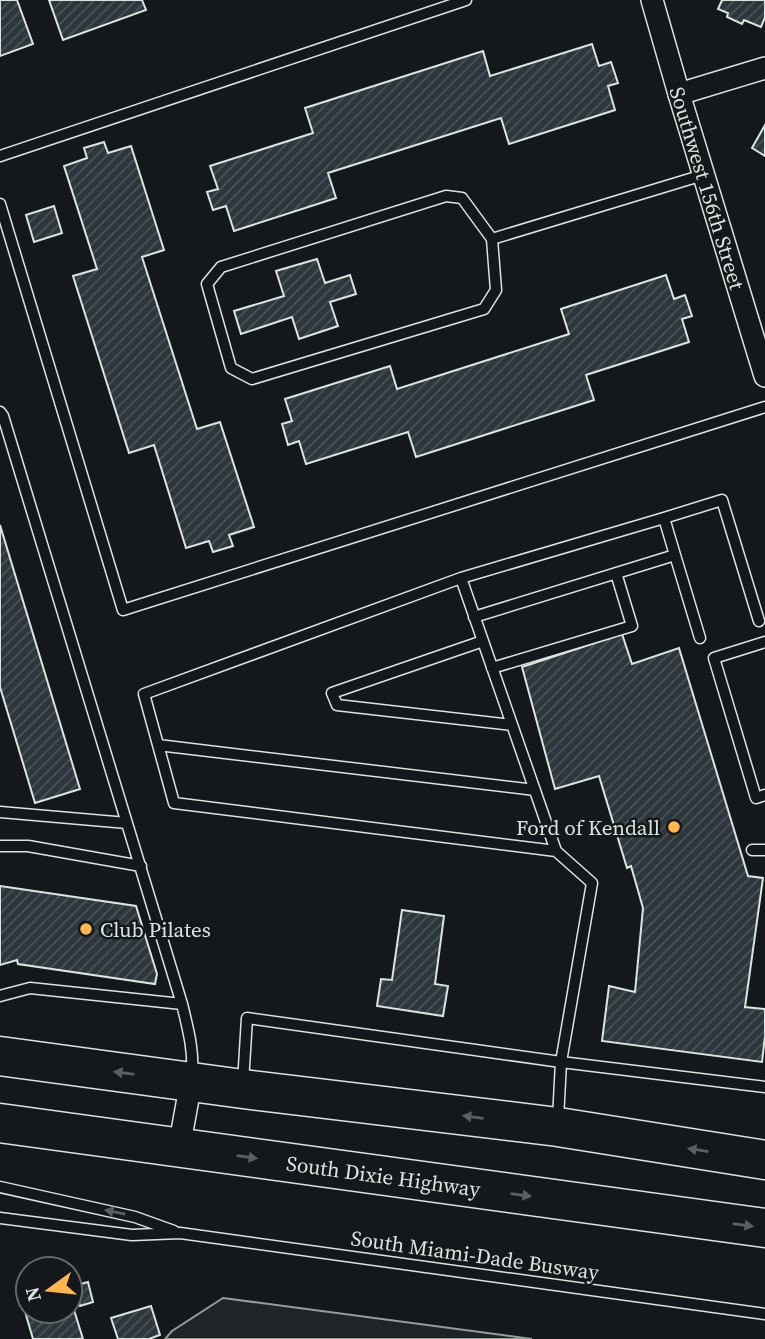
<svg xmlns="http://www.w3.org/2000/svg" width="765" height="1339" font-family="'Source Serif 4',serif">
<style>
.grass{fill:#202428;stroke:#939e99;stroke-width:2}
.building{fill:url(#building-hatch);stroke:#d8e6dc;stroke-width:2}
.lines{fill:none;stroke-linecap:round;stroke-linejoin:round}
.lane-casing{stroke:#d8e6dc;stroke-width:13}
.street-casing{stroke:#d8e6dc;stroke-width:24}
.highway-casing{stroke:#d8e6dc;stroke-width:41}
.lane{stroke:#14181c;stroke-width:10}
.street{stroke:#14181c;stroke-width:21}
.highway{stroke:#14181c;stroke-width:38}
.oneway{fill:#59605f}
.poi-dot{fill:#ffb74d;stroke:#14181c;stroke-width:2.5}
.labels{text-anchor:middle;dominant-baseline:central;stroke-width:5;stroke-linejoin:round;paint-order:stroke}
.street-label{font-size:21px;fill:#d8e6dc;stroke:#14181c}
.poi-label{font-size:21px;fill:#d8e6dc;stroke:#14181c;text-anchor:end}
</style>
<defs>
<pattern id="building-hatch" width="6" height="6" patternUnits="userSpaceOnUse" patternTransform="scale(1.75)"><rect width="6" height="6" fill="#2c363c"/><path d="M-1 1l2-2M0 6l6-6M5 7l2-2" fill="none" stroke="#4a5358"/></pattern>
</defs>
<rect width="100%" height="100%" fill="#14181c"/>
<path class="grass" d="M223,1298L532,1339H165L172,1331Z"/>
<path class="building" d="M0,0H17L33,44L0,56Z
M49,0H142L146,10L63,40Z
M722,0H765V17L761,27L744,20L742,24L727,17L728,13L718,9Z
M592,44L599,66L611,62L618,83L608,86L615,110L509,144L501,118L328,173L336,198L234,231L226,206L213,210L207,192L218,189L210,166L313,133L305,108L483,51L490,76Z
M765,125V156L752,148Z
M104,142L108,153L131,146L164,250L142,257L197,429L220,422L254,527L229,535L233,546L213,552L209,541L186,548L154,445L129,453L73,276L97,269L64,166L87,158L84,148Z
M54,206L62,233L34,242L26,215Z
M317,259L325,283L350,275L356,294L330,302L338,326L299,339L292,317L241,334L234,311L284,296L276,271Z
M666,275L674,299L685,295L692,316L682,319L689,342L586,375L594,400L416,457L408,432L306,464L299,441L288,445L282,424L292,421L285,399L390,366L397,389L569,334L561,309Z
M0,525L80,789L35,803L0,687Z
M622,634L632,664L679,648L748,876L763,878L745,1007L765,1009V1036L762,1062L602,1041L609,986L635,992L643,908L631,866L627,868L599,776L555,789L522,667Z
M0,886L136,906L157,974L155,984L18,964L17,960L0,965Z
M402,910L444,916L435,984L448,986L443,1016L377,1006L381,979L392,980Z
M88,1282L93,1302L80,1306L74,1286Z
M28,1288V1311H70V1297L83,1339H33L19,1291Z
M151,1306L160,1335L149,1339H118L111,1318Z"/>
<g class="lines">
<g class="lane-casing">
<path id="lane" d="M0,156L466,0
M446,196L462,198L492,239L496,290L484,309L252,379L231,368L207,284L221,267Z
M0,204L123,610L765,407
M492,239L703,175
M0,412L3,416L182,1004C188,1029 194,1050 192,1076
M675,555L700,638
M461,578L664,518
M474,617L675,555L664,518L722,500L759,621
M483,641L332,693L337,705L512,725
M765,642L714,658L756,798L765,795
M492,668L632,626L616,573
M158,745L535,790
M0,812L127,823
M0,846H28L141,866
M752,850H765
M556,851L174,803L144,694L461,578L556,851L592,883L561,1062L765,1087
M0,996L30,988L182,1004
M243,1083L247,1018L561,1062L558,1119
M0,1187L135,1217L174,1231
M0,1218L132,1235L180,1233L765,1314"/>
</g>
<g class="street-casing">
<g id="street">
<path id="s1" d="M652,0L679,94L765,376"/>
<path d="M679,94L765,68"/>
<path d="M179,1148L191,1082"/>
</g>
</g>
<g class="highway-casing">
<g id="highway">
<path d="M0,1056L243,1089L558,1127L765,1160"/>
<path id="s2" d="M0,1123L765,1228"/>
</g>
</g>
<use href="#lane" class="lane"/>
<use href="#street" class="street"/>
<use href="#highway" class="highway"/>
</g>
<defs><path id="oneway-solid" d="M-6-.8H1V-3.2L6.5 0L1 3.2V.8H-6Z" transform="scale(1.75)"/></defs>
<g class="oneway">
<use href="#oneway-solid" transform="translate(124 1073) rotate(-172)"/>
<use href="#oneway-solid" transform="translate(473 1117) rotate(-173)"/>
<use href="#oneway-solid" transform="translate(698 1150) rotate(-171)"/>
<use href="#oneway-solid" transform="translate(247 1157) rotate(8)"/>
<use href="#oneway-solid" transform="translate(521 1195) rotate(8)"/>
<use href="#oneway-solid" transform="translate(115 1212) rotate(-168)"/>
<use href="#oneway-solid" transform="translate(743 1225) rotate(8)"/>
</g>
<g class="poi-dot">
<circle cx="674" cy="827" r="7"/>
<circle cx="86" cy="929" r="7"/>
</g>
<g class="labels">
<g class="street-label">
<text stroke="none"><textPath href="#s1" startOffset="196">Southwest 156th Street</textPath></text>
<text stroke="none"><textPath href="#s2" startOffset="387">South Dixie Highway</textPath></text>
<text transform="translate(475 1255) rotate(8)">South Miami-Dade Busway</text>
</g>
<g class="poi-label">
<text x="660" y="827">Ford of Kendall</text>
<text x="100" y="929" text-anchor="start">Club Pilates</text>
</g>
</g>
<g transform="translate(49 1290) rotate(255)"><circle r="33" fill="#14181c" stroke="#626a69" stroke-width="2"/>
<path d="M0-5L12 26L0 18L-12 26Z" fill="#ffb74d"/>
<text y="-10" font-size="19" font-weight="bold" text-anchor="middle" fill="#d8e6dc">N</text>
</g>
</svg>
